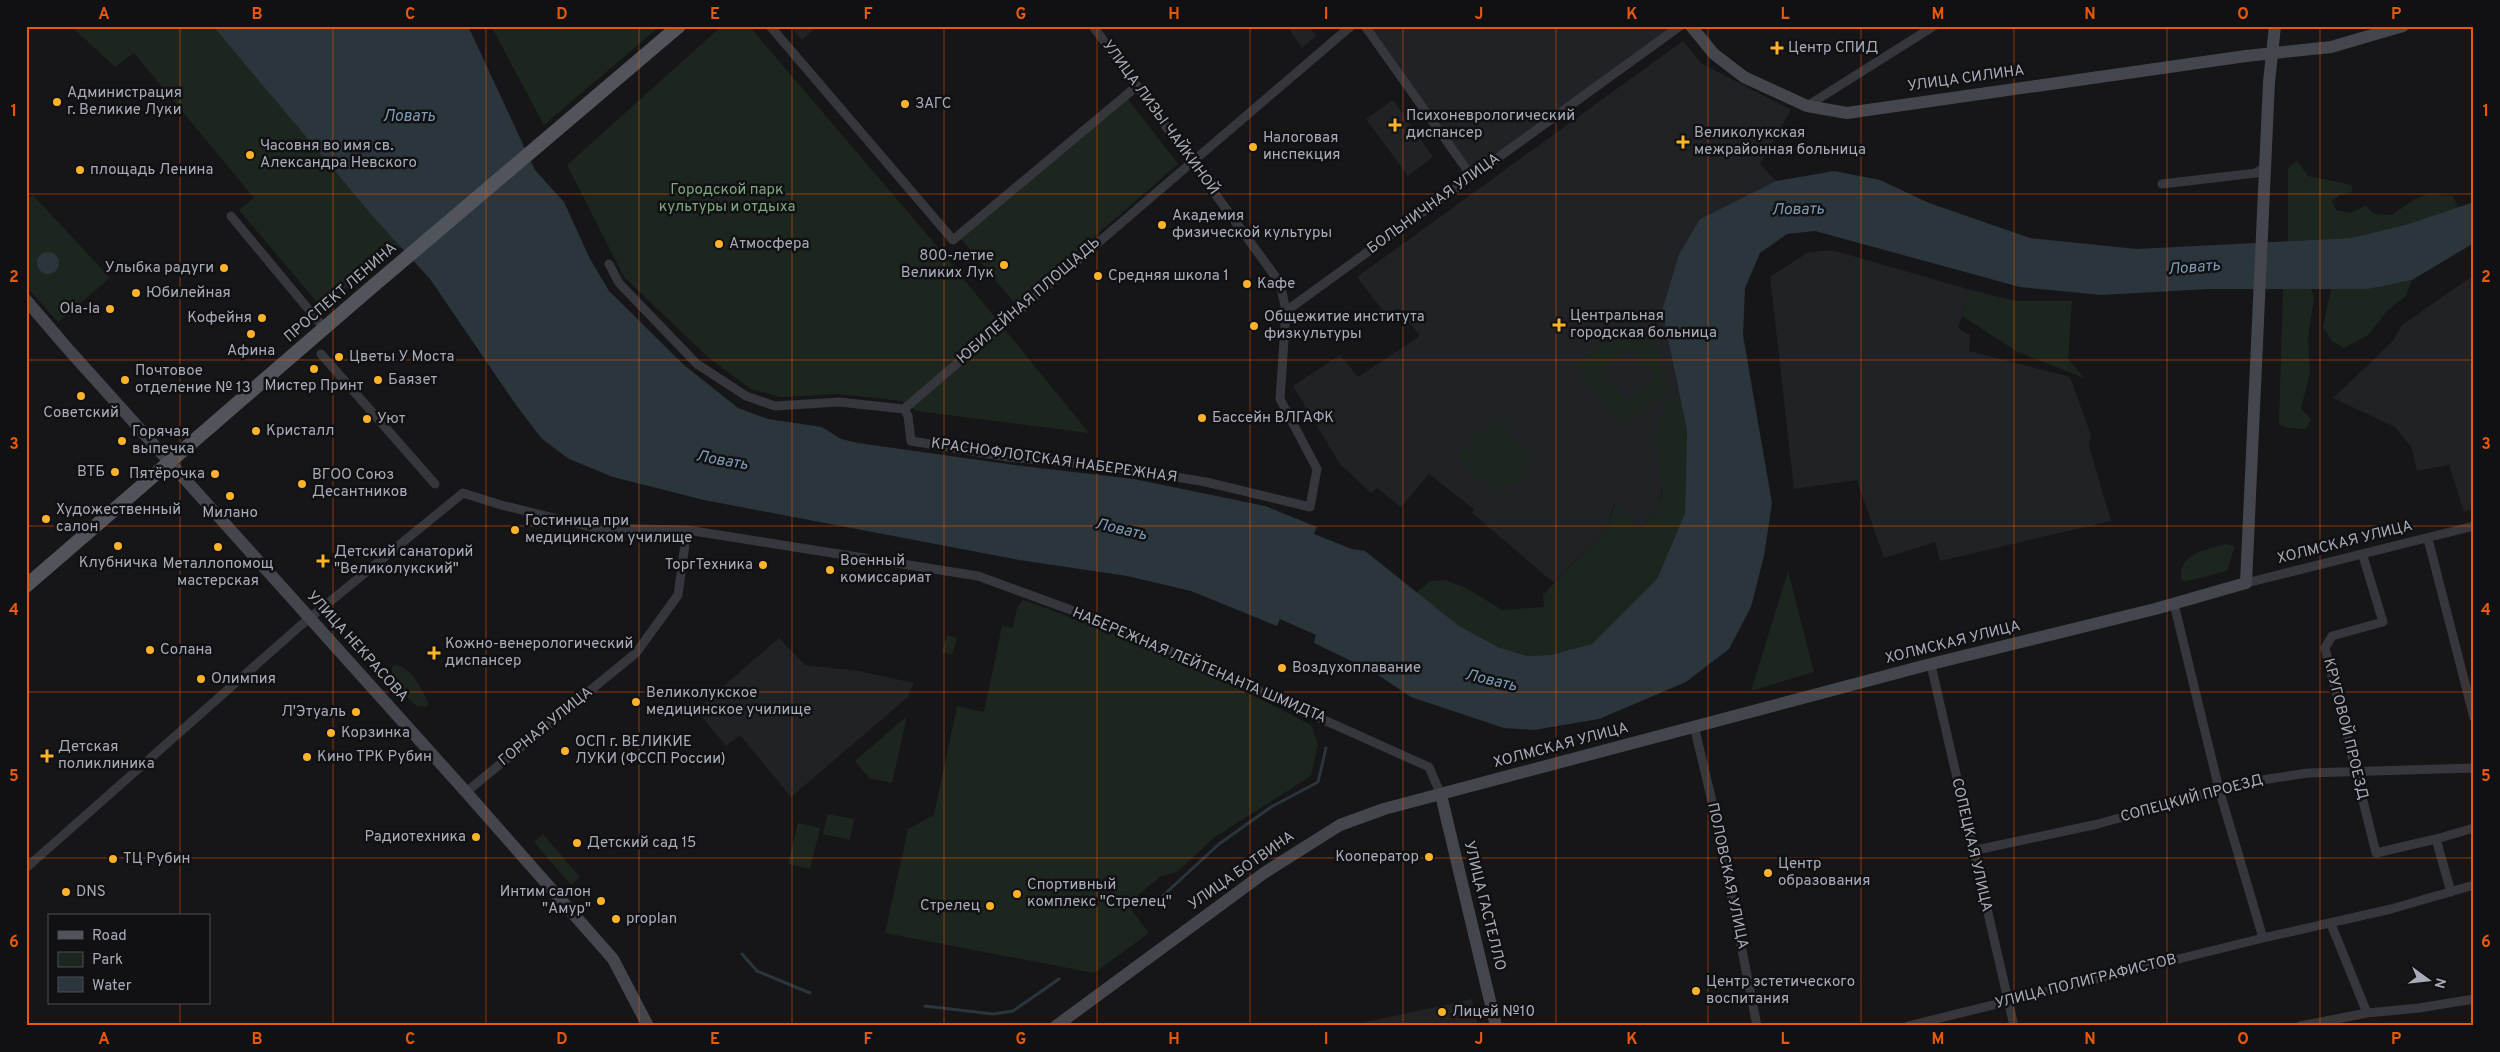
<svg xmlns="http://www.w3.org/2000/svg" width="2500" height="1052" font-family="Overpass,sans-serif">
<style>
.built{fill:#212225}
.green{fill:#1d261e;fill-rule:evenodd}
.water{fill:#2b353c}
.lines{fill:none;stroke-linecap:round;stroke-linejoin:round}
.stream{stroke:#2b353c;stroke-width:3}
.street{stroke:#36373d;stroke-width:9}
.secondary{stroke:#44464d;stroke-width:12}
.primary{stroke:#52545c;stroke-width:14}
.grid{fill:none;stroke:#e8590c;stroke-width:1;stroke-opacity:0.55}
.poi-dot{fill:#fcb329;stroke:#111113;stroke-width:2}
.labels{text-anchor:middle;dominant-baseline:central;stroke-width:5;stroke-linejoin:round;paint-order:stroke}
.poi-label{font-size:15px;fill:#a7acb8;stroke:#111113;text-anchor:start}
.street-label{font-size:15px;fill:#a7acb8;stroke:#111113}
.park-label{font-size:15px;fill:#7da57f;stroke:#111113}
.water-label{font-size:16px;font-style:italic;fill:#7c9bb5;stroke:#111113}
.neatline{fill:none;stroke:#e8590c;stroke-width:2}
.grid-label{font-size:16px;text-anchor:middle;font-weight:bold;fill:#e8590c}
</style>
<rect width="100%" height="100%" fill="#161618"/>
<path class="built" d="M790,26H817L802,40Z
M1287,26H1309L1316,36L1302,48Z
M1369,26H1674L1473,172Z
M1683,41L1701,63L1791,110L1760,164L1776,181L1700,219L1679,254L1662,310L1679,393L1672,400L1660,503L1642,529L1614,504L1607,527L1554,583L1472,513L1474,509L1429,474L1401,507L1377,488L1371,493L1340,464L1293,386L1340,355L1358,377L1420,336L1398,308L1387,316L1357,277Z
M1393,100L1433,157L1408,176L1366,119Z
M1832,250L1971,290L1958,328L1970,335L1969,351L2070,377L2091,435L2089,446L2111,521L1940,561L1935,542L1884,558L1857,480L1794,489L1770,277L1807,253Z
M2474,275V509L2464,512L2449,465L2417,471L2412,448L2395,427L2333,398L2393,341L2402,325Z
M779,638L805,665L859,671L914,683L908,697L791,797L740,735L726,746L696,710Z
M1472,999L1478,1026H1347Z"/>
<path class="green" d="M71,26H213L401,247L322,308L239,210L254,198L134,53L115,67Z
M491,26H660L544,125Z
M722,26H749L936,245L1089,433L917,411L902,401L838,394L781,397L751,389L709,358L624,277L567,165Z
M1127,98L1178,164L1016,305L961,239Z
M2297,161L2308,176L2352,185V192L2340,195L2332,201L2336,210L2350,213L2366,206L2374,214L2392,215L2415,199L2428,194L2453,196L2458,207L2405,225L2351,238L2288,241V168Z
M33,195L110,278L58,322L26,286V200Z
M2412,280L2406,296L2388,310L2368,335L2344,348L2332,341L2323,327L2331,289H2368Z
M2283,289H2311L2314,298L2308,338L2310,373L2301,408L2311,420L2306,429L2288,428L2279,424Z
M1971,290L2016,301H2072L2068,359L2084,378L2016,351L1962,316Z
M1636,320L1658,350L1669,390L1620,426L1575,365ZM1632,347L1655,378L1625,400L1602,369Z
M1679,393L1687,431L1685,513L1657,579L1592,644L1550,655L1527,656L1498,647L1459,626L1416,593L1430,581L1445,580L1466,588L1502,610L1544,607L1543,595L1607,527L1615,504L1642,529L1656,509L1662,496V482L1655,437L1664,403Z
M1500,419L1533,458L1523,479L1497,490L1483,482L1457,456L1463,447Z
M2226,544L2235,546L2227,571L2184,582L2181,579C2178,553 2208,549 2226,544Z
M1788,571L1814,672L1751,691Z
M1023,600C1123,635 1218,676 1311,725L1318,744L1311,776L1215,837L1177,872L1161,876L1127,904L1149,933L1094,973L885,933L908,829L934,815L957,706L984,712L1002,626L1013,628L1017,608Z
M947,635L957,638L952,655L942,652Z
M395,665C412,667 421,688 428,702L427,707L417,706C405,695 391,684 392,667Z
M907,716L892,783L869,778L855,761Z
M828,814L854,819L850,840L823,834Z
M798,823L820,828L810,869L788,864Z
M543,834L580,877L571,885L534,842Z"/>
<path class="water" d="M213,26H468L535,170L564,202L590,259L609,291L684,365L738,408L768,419L822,427L841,439L858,443L1022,466L1134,479L1265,506L1317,527L1314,534L1352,549L1365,551L1459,626L1498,647L1527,656L1550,655L1592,644L1657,579L1685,513L1687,431L1662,310L1679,254L1700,219L1776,181L1834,171L1880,180L1929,203L2030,238L2137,249L2351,238L2405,225L2474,202V243L2412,280L2368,289H2208L2101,295L2020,287L1815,231L1787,234L1760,253L1745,288L1743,335L1772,503L1764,556L1751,607L1729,649L1686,682L1599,719L1534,730L1504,728L1411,697L1372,671L1314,643L1316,635L1280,619L1277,626L1191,591L1127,576L1019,560L704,500L613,477L569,459L542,439L516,405L430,279L376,220Z
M37 263a11 11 0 1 1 22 0a11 11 0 1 1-22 0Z"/>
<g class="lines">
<path class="stream" d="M1155,903L1219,844L1271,807L1318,782L1326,748
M742,954L757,971L810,993
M925,1006L993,1014L1013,1011L1059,979"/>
<path class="street" d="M770,26L953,240L1137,86
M1365,26L1472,177
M1807,106L1934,26
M2162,184L2256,173L2266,166
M231,216L324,328
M609,264L619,283L697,364L746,396L775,406L839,402L904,409
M1286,311L1680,26
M321,354L435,484
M904,409L908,416L911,441L1008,457L1121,468L1206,482L1310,507L1317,469L1280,399L1286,311L1280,283L1093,26
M904,409L1351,26
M2428,539L2474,718
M2363,556L2383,622L2332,636L2325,648L2376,853L2436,839L2451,892
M2246,583L2474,526
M2174,604L2219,789L2263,938
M1931,665L2014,1026
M1694,726L1716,818L1757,1026
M466,792L636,653L678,595L687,530
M2436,839L2474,828
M1972,851L2098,824L2242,783L2308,773L2474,768
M26,868L300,626L463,493L501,505L595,528L687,530L978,576L1112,625L1429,767L1441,795
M2331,924L2367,1013
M1908,1026L2263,938L2391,909L2474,885
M2300,1026L2367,1013L2419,1008L2474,999"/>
<path class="secondary" d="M1691,26L1714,54L1744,77L1807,106L1847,113L2246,56L2331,47L2403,26
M26,300L68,349L466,792L613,959L648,1026
M1441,795L1496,1026
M1056,1026L1264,873L1340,825L1384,809L1923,666L2155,609L2246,583L2269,82L2275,26"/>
<path class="primary" d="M26,586L366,292L679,26"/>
</g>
<path class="grid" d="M180,26V916M333,26V1026M486,26V1026M639,26V1026M792,26V1026M944,26V1026M1097,26V1026M1250,26V1026M1403,26V1026M1556,26V1026M1708,26V1026M1861,26V1026M2014,26V1026M2167,26V1026M2320,26V1026M26,194H2474M26,360H2474M26,526H2474M26,692H2474M26,858H2474M180,1003V1026"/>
<g class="poi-dot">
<path d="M1774.5 40.5h5v5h5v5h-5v5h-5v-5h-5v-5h5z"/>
<circle cx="57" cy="102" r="5"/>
<circle cx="905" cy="104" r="5"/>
<path d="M1392.5 117.5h5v5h5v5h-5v5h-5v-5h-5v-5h5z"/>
<path d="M1680.5 134.5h5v5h5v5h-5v5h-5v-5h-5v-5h5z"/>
<circle cx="1253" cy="147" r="5"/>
<circle cx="250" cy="155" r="5"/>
<circle cx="80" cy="170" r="5"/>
<circle cx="1162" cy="225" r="5"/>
<circle cx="719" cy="244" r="5"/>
<circle cx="1004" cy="265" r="5"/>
<circle cx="224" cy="268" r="5"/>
<circle cx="1098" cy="276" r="5"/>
<circle cx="1247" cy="284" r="5"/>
<circle cx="136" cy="293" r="5"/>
<circle cx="110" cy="309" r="5"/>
<circle cx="262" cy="318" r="5"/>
<path d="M1556.5 317.5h5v5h5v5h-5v5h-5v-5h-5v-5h5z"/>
<circle cx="1254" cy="326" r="5"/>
<circle cx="251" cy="334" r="5"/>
<circle cx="339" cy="357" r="5"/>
<circle cx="314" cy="369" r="5"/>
<circle cx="125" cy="380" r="5"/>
<circle cx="378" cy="380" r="5"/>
<circle cx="81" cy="396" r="5"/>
<circle cx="1202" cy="418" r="5"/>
<circle cx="367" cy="419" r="5"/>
<circle cx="256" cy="431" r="5"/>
<circle cx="122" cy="441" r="5"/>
<circle cx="115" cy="472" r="5"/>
<circle cx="215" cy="474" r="5"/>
<circle cx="302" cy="484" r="5"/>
<circle cx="230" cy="496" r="5"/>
<circle cx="46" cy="519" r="5"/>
<circle cx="515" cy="530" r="5"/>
<circle cx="118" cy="546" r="5"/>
<circle cx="218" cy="547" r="5"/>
<path d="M320.5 553.5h5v5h5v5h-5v5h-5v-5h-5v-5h5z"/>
<circle cx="763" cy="565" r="5"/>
<circle cx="830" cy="570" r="5"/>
<circle cx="150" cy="650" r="5"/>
<path d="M431.5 645.5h5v5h5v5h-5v5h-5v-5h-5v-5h5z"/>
<circle cx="1282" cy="668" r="5"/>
<circle cx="201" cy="679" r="5"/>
<circle cx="636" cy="702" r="5"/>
<circle cx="356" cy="712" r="5"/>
<circle cx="331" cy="733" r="5"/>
<circle cx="565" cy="751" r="5"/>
<path d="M44.5 748.5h5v5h5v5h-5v5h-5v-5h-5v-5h5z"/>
<circle cx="307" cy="757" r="5"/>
<circle cx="476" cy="837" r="5"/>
<circle cx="577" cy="843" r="5"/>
<circle cx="1429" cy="857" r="5"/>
<circle cx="113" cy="859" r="5"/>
<circle cx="1768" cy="873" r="5"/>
<circle cx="66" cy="892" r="5"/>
<circle cx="1017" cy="894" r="5"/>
<circle cx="601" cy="901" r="5"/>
<circle cx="990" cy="906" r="5"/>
<circle cx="616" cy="919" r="5"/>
<circle cx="1696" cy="991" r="5"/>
<circle cx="1442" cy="1012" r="5"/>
</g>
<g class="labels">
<g class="poi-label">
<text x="1788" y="48">Центр СПИД</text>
<text x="67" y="93">Администрация<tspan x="67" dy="17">г. Великие Луки</tspan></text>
<text x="915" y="104">ЗАГС</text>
<text x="1406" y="116">Психоневрологический<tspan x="1406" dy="17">диспансер</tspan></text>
<text x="1694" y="133">Великолукская<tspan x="1694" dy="17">межрайонная больница</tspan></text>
<text x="1263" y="138">Налоговая<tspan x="1263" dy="17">инспекция</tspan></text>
<text x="260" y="146">Часовня во имя св.<tspan x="260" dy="17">Александра Невского</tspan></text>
<text x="90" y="170">площадь Ленина</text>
<text x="1172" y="216">Aкадемия<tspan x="1172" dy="17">физической культуры</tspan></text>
<text x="729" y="244">Атмосфера</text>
<text x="994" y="256" text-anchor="end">800-летие<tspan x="994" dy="17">Великих Лук</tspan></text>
<text x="214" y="268" text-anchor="end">Улыбка радуги</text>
<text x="1108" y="276">Средняя школа 1</text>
<text x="1257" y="284">Кафе</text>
<text x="146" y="293">Юбилейная</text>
<text x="100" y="309" text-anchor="end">Ola-la</text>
<text x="1570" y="316">Центральная<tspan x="1570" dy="17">городская больница</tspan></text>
<text x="1264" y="317">Общежитие института<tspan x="1264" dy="17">физкультуры</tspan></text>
<text x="252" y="318" text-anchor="end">Кофейня</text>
<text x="251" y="351" text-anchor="middle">Афина</text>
<text x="349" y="357">Цветы У Моста</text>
<text x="135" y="371">Почтовое<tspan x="135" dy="17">отделение № 13</tspan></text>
<text x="388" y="380">Баязет</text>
<text x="314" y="386" text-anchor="middle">Мистер Принт</text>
<text x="81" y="413" text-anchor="middle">Советский</text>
<text x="1212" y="418">Бассейн ВЛГАФК</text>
<text x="377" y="419">Уют</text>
<text x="266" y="431">Кристалл</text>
<text x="132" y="432">Горячая<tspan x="132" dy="17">выпечка</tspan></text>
<text x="105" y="472" text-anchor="end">ВТБ</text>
<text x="205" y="474" text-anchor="end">Пятёрочка</text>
<text x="312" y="475">ВГОО Союз<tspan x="312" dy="17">Десантников</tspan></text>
<text x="56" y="510">Художественный<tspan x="56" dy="17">салон</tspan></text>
<text x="230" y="513" text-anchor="middle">Милано</text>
<text x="525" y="521">Гостиница при<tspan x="525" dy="17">медицинском училище</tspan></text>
<text x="334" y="552">Детский санаторий<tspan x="334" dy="17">"Великолукский"</tspan></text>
<text x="840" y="561">Военный<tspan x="840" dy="17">комиссариат</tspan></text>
<text x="118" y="563" text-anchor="middle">Клубничка</text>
<text x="218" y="564" text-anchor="middle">Металлопомощ<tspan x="218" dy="17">мастерская</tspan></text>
<text x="753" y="565" text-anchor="end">ТоргТехника</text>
<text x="445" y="644">Кожно-венерологический<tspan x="445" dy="17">диспансер</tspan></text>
<text x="160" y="650">Солана</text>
<text x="1292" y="668">Воздухоплавание</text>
<text x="211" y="679">Олимпия</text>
<text x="646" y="693">Великолукское<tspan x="646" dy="17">медицинское училище</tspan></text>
<text x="346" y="712" text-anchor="end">Л'Этуаль</text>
<text x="341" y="733">Корзинка</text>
<text x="575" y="742">ОСП г. ВЕЛИКИЕ<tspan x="575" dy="17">ЛУКИ (ФССП России)</tspan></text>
<text x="58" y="747">Детская<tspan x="58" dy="17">поликлиника</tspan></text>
<text x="317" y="757">Кино ТРК Рубин</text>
<text x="466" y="837" text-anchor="end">Радиотехника</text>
<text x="587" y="843">Детский сад 15</text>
<text x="1419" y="857" text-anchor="end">Кооператор</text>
<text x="123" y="859">ТЦ Рубин</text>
<text x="1778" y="864">Центр<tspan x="1778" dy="17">образования</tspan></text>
<text x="1027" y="885">Спортивный<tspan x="1027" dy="17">комплекс "Стрелец"</tspan></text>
<text x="76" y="892">DNS</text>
<text x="591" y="892" text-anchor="end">Интим салон<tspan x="591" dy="17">"Амур"</tspan></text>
<text x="980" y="906" text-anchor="end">Стрелец</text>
<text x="626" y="919">proplan</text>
<text x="1706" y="982">Центр эстетического<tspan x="1706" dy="17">воспитания</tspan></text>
<text x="1452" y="1012">Лицей №10</text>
</g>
<g class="street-label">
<text transform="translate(1966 79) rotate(-8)">УЛИЦА СИЛИНА</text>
<text transform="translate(1160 118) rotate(54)">УЛИЦА ЛИЗЫ ЧАЙКИНОЙ</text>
<text transform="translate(1434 204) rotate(-36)">БОЛЬНИЧНАЯ УЛИЦА</text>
<text transform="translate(341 293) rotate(-41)">ПРОСПЕКТ ЛЕНИНА</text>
<text transform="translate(1029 301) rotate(-41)">ЮБИЛЕЙНАЯ ПЛОЩАДЬ</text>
<text transform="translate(1054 461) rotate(8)">КРАСНОФЛОТСКАЯ НАБЕРЕЖНАЯ</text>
<text transform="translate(2345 543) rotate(-14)">ХОЛМСКАЯ УЛИЦА</text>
<text transform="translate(1953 643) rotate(-14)">ХОЛМСКАЯ УЛИЦА</text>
<text transform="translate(357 647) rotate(48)">УЛИЦА НЕКРАСОВА</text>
<text transform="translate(1199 666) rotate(23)">НАБЕРЕЖНАЯ ЛЕЙТЕНАНТА ШМИДТА</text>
<text transform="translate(546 727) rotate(-39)">ГОРНАЯ УЛИЦА</text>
<text transform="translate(2345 729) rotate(76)">КРУГОВОЙ ПРОЕЗД</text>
<text transform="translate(1561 746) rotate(-15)">ХОЛМСКАЯ УЛИЦА</text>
<text transform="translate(2192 799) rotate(-15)">СОПЕЦКИЙ ПРОЕЗД</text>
<text transform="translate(1971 845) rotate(77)">СОПЕЦКАЯ УЛИЦА</text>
<text transform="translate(1242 871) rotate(-35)">УЛИЦА БОТВИНА</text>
<text transform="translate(1727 876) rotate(78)">ПОЛОВСКАЯ УЛИЦА</text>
<text transform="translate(1484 906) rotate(76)">УЛИЦА ГАСТЕЛЛО</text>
<text transform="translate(2086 982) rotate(-14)">УЛИЦА ПОЛИГРАФИСТОВ</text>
</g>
<g class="park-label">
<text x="727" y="190">Городской парк<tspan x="727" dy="17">культуры и отдыха</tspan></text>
</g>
<g class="water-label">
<text x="409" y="117">Ловать</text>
<text transform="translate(1798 210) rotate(-1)">Ловать</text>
<text transform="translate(2194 268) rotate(-5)">Ловать</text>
<text transform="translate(722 461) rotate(10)">Ловать</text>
<text transform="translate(1121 530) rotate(13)">Ловать</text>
<text transform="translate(1491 681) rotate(13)">Ловать</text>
</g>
</g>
<rect width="2500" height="1052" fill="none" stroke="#111113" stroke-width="55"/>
<rect x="48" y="914" width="162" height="90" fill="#111113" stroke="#4d4f55"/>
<rect x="58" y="931" width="25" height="8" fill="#52545c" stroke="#4d4f55"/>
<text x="92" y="940" font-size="15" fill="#a7acb8">Road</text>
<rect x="58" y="952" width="25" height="15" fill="#1d261e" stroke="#4d4f55"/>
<text x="92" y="964" font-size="15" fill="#a7acb8">Park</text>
<rect x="58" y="977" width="25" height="15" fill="#2b353c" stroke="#4d4f55"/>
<text x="92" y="990" font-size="15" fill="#a7acb8">Water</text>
<g transform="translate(2428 980) rotate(105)" stroke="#111113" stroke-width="4" paint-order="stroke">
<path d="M0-4L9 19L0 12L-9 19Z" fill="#a7acb8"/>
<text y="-8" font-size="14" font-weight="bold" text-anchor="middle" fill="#a7acb8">N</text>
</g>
<rect x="28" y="28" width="2444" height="996" class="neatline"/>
<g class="grid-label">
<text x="104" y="19">A</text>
<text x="257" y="19">B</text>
<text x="410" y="19">C</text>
<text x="562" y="19">D</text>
<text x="715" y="19">E</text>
<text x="868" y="19">F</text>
<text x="1021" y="19">G</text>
<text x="1174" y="19">H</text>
<text x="1326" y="19">I</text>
<text x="1479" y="19">J</text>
<text x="1632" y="19">K</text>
<text x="1785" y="19">L</text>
<text x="1938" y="19">M</text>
<text x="2090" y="19">N</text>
<text x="2243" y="19">O</text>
<text x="2396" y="19">P</text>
<text x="14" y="116">1</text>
<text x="2486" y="116">1</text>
<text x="14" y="282">2</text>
<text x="2486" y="282">2</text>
<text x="14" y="449">3</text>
<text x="2486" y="449">3</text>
<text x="14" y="615">4</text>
<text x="2486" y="615">4</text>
<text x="14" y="781">5</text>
<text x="2486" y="781">5</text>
<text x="14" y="947">6</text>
<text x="2486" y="947">6</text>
<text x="104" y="1044">A</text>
<text x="257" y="1044">B</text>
<text x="410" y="1044">C</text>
<text x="562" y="1044">D</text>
<text x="715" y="1044">E</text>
<text x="868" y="1044">F</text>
<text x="1021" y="1044">G</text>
<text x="1174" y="1044">H</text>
<text x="1326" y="1044">I</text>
<text x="1479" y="1044">J</text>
<text x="1632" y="1044">K</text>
<text x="1785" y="1044">L</text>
<text x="1938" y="1044">M</text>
<text x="2090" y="1044">N</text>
<text x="2243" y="1044">O</text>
<text x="2396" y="1044">P</text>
</g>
</svg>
